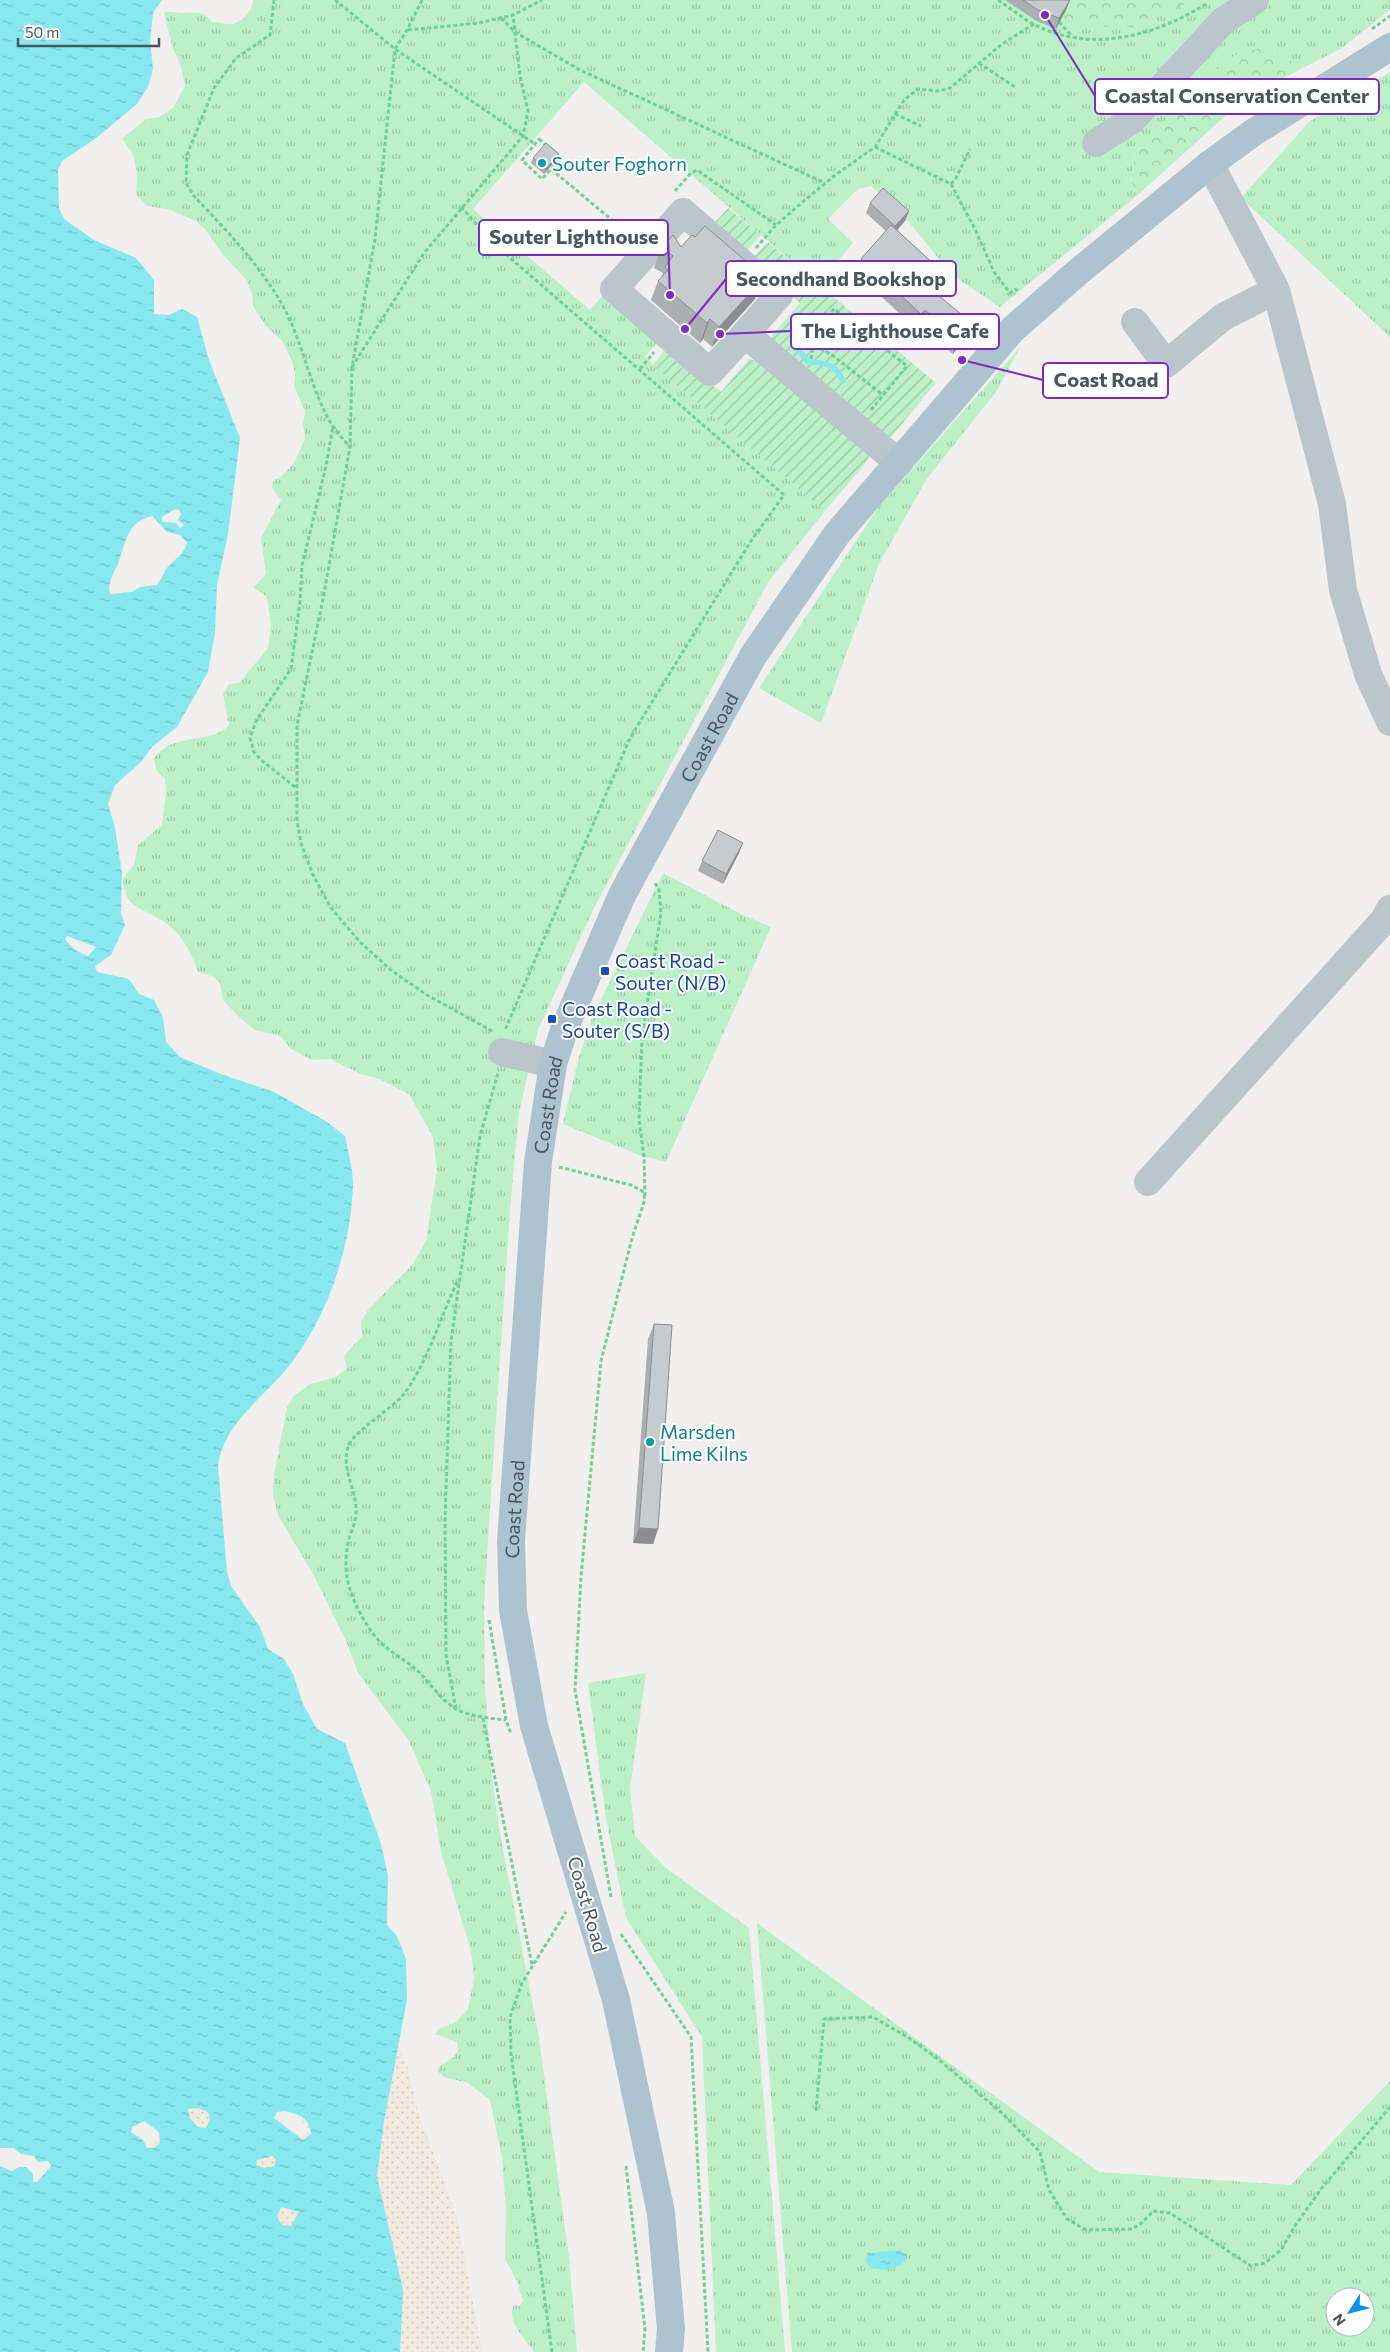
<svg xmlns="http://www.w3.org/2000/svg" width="1390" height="2352" font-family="Commissioner,sans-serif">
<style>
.grass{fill:url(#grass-tufts);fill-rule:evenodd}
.forest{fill:url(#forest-crowns)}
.sand{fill:url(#sand-dots)}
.garden{fill:url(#garden-furrows)}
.water{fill:url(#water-ripples);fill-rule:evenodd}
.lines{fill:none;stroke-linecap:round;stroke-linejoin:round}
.stream{stroke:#87e9ef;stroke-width:5.5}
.path{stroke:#72d094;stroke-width:3;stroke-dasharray:4 2.5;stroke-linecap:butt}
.minor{stroke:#bac6cc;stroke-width:28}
.major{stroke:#adc3cf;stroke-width:28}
.wall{fill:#aaafb2}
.shaded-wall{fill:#8b8e91}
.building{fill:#c6cbcf;stroke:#8b8e91}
.culture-dot{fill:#0f9aa8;stroke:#fff;stroke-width:2}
.transit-dot{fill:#1a4fb4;stroke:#fff;stroke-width:2}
.labels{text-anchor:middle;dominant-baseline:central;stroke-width:4;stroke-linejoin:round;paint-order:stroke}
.culture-label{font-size:19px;fill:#0d838f;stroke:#fff;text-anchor:start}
.street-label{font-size:19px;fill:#46565d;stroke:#fff}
.transit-label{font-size:19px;fill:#164399;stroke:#fff;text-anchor:start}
.leader{fill:none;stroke:#7b2cbf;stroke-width:2}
.callout-dot{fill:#7b2cbf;stroke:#fff;stroke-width:2}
.callout{fill:#fff;stroke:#7b2cbf;stroke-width:2}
.callout-label{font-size:20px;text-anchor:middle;font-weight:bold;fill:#46565d}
</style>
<defs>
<pattern id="grass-tufts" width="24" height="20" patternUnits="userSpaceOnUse" patternTransform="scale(1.25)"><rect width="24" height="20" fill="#bcf1c8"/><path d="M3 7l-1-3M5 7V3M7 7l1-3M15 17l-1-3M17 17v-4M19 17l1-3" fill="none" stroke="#9bc6a6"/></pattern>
<pattern id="forest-crowns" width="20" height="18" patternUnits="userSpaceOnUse" patternTransform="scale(1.25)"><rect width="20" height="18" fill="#bcf1c8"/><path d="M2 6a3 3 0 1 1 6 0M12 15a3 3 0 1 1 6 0" fill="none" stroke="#9bc6a6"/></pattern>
<pattern id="sand-dots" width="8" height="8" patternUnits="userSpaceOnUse" patternTransform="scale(1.25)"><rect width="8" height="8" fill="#f3eadf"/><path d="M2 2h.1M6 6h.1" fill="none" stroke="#d2cbc2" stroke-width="1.8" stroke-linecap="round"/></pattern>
<pattern id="garden-furrows" width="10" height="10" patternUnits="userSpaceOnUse" patternTransform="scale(1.25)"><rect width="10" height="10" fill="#bcf1c8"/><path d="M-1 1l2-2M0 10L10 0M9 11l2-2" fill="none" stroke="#9bc6a6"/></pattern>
<pattern id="water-ripples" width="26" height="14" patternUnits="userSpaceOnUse" patternTransform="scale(1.25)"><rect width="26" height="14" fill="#87e9ef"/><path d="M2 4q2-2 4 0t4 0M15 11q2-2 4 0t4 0" fill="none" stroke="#70c0c5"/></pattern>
</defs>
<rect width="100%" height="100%" fill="#f2efef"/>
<path class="grass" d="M253,0H1390V10L1342,48L1301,69L1282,53L1259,48L1234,56L1190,93L1135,153L1131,182L1139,194L1000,307L952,275L909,222L871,186L858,189L828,219L853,243L818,284L584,82L473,209L590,310L606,292L660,339L645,357L825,511L769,581L595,906L538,1030L519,1112L510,1209L489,1524L484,1605L485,1687L491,1770L499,1828L539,2038L569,2258L577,2352H534C525,2338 507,2324 513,2305L520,2306L523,2301L517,2281L505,2259L506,2209L502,2158L490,2100L468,2083L444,2077L438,2072L439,2067L454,2057L458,2051L457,2042L435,2034L439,2029L456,2022L468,2009L474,1979L471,1951L441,1852L431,1791L409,1741L358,1673L347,1643L313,1574L278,1515L273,1495L274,1475L287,1407L293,1397L310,1384L333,1378L347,1369L344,1356L362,1336L361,1322L368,1310L413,1264L426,1241L437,1170L433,1137L409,1094L379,1079L361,1074L330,1059L312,1060L291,1049L280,1036L255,1030L238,1016L223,1000L220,983L214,977L198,972C192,955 183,935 167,924C144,906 124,912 123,878L134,865L138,845L162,825L166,792L165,779L156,770L154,758C176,730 211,746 229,725L223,693L229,684L239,683L268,648L271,625L267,598L263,593L253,588L266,574L261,538L281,500L272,488L273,481L282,476L294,463L305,439L303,425L305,411L294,386L295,373L292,361L283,342L265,325L253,306L252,294L247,280L223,255L205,229L194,220L168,209L147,206L136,195L137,174L133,154L122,139L146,119L160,117L173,108L185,86L180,62L173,49L164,13C171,10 176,13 184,13C197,13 203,11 212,22C218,22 228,25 233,24C243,21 253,10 253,0Z
M1390,72V337L1241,198L1309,122Z
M1021,346L996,392L926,480L879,564L821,723L759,688L877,509Z
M663,873L741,914L771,927L666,1162L639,1155L563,1124L578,1060L592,1018Z
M646,1673L630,1789L635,1836L666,1868L749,1928L785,2352H716L702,2037L626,1918L606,1819L588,1683Z
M757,1923L1099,2172L1291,2185L1390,2081V2352H792ZM1335,2297H1365V2327H1335Z"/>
<path class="forest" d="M1052,0H1193L1134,27L1088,26L1063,19L1069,10Z
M1259,48L1282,53L1301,69L1245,98L1139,194L1131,182L1135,153L1190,93L1234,56Z"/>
<path class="sand" d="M394,2035L407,2065L419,2115L457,2217L482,2352H155L91,2200L200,2103L296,2143L310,2130L258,2075Z"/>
<path class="garden" d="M728,208L761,235L743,255L711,227Z
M768,242L936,383L891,437L884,440L775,345L771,336L800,303L750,261Z
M668,346L721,392L749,359L759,362L869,455L868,460L825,511L653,365Z"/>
<path class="water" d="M0,0H162L153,13L150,41L153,69L148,87L137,104L95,139L62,161L58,170L59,208L64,219L94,240L136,258L154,280V314L169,315L182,309L197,317L209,360L240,438L228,534L217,585L215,633L208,672L177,727L152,747L141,762L115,785L108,804L115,828L122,873L121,913L125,925L111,955L95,966L97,972L129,979L139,994L154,1000L163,1017L166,1042L180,1057L221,1074L274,1092L327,1122L345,1136C348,1151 353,1169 353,1185C351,1246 329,1313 292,1362C266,1397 225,1420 218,1465L227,1572L231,1586L260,1627L268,1649L284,1659L293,1674L303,1704L317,1729L345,1743L381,1844L388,1876L387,1925L397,1936L406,1959L407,1999L384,2122L377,2176L403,2290L400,2352H0V2166L12,2171L19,2167H26L33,2174V2182H37L51,2166L48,2161L38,2162L34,2156L21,2154L14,2148H0ZM175,509L179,510L181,514L178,520L184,525L180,528L176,523L162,522V517ZM152,516L167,532L180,535L187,543C182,558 176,557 167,568C163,573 162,579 157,585L140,587L132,592L110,594C107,580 115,573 119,561C126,540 128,522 152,516ZM67,936L96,947L88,956C78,952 71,948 65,939ZM198,2108L208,2112L210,2119L206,2128L198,2127L190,2118L188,2109ZM285,2111C301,2115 309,2117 311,2134L303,2140L274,2118L277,2112ZM144,2121L159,2132L160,2143L154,2148H147L143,2140L131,2132L132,2127ZM272,2156L276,2160L274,2166L265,2168L256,2165L257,2160ZM281,2207L299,2212L291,2226L282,2225L277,2217Z
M900,2250L906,2254V2261C895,2270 884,2271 870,2268L866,2261L867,2253Z"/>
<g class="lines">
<path class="stream" d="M794,345L808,362C825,362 836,365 843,381"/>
<path class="path" d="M274,0L270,35L236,58L214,88L187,155L186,183L193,195C225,229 262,267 284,308C304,345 310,389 332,425C337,432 343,439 349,446
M335,0L395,49L535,144
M422,0L407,30L395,49L375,239L352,367L350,447L323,599L297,725V821L301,843L313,875L331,908L360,942L392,971L427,995L494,1032
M998,0C1010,8 1021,17 1033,24C1090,54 1155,36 1206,4
M501,18L515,32L580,70L825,183
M1059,22L1072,36
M1372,29L1390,16
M408,30L479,23L513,15L542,0
M979,63L1015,87
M895,114L921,126
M539,139L561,158L542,179L522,160Z
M875,147L951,184L956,178L970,149
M551,169L631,236
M951,184L975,229L994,272L1010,293L1016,289L1019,293
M675,191L690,174L697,170L776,225
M461,207L494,244L784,495L751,541L630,738L505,1030
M756,248L776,225L805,200L834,176L875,147L904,100L918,89L938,91L950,88L1002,44L1034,24
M811,359L813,346
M352,367L424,253L523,136L528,111L520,76L513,15
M640,369L654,352
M871,410L907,366L834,309L806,341L832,355L883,395
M295,787L261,760L254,752L250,738L256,721L291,669L300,602L302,566L326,466L333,426
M559,1167L631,1185L642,1191L645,1199L632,1238L601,1361L581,1577L575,1690L611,1897
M645,1196L644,1157L639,1119L642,1037L661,913L659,890L655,883
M457,1282C442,1314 425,1368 403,1395C390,1410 357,1430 350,1443C338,1465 358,1491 356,1514C356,1522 351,1531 349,1539C346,1550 345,1566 347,1577C350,1598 369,1635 387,1648C398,1657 410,1663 420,1673C429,1683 446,1705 458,1710C473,1717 490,1718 506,1720
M489,1620L506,1720L511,1734
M456,1709L446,1655L445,1519L451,1341L480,1136L498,1073
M483,1718L532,1965
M621,1934L691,2037L708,2352
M816,2111L824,2019L873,2017L909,2038L938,2059L1001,2112L1040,2152L1049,2190L1067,2219L1086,2230L1132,2229L1143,2222L1153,2211L1170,2213L1251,2266L1265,2263L1281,2250L1295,2226L1321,2189L1390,2107
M626,2166L645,2329L643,2352
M552,2352L511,2054L510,2017L522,1983L566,1912"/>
<path class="minor" d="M1096,143L1132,120L1223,21L1255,0
M1276,290L1332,504L1343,590L1368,674L1390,722
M1135,322L1166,364L1223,317L1276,290L1210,164
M745,334L710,372L614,289L683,212L779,295L745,334L899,463
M502,1052L553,1064
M1148,1182L1384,920L1390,909"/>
<path class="major" id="s1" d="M669,2352L671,2329L661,2213L616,2000L534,1726L513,1610L511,1541L538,1162L553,1064L565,1027L622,895L753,656L837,534L1012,330L1078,272L1210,164L1254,132L1390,47"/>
</g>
<path class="wall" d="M1005,0H1070L1066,10L1056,29L1035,20Z
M533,158L557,159L544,174L531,163Z
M870,203L909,211L905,221L897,230L947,276L941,290L937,295L972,323L966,338L953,354L919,325L916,329L856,273L861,259L886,231L866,213Z
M695,237L754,272L755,299L712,347L703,339L700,343L651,300L658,281L661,278L663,273L654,268L661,248L681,247Z
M739,853L723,884L698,871L702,861Z
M654,1324L658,1529L653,1544L633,1543L648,1339Z"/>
<path class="shaded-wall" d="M1070,0L1066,10L1056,29L1059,18Z
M559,154L557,159L544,174L546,169Z
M909,211L905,221L892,236L895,226Z
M947,276L941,290L928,305L933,291Z
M762,280L755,299L712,347L719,327Z
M925,310L919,325L916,329L921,314Z
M710,319L703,339L700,343L707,323Z
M972,323L966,338L953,354L958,339Z
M743,843L739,853L723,884L726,874Z
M639,1528L658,1529L653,1544L633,1543Z"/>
<path class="building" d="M1023,0H1070L1059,18L1038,10Z
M546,143L559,154L546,169L533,158Z
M883,188L909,211L895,226L870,203Z
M891,225L947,276L933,291L972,323L958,339L925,310L921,314L861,259Z
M705,226L755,269L753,271L762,280L719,327L710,319L707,323L658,281L668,270L665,267L673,256L661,248L673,235L681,247L692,235L695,237Z
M718,830L743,843L726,874L702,861Z
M654,1324L672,1325L658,1529L639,1528Z"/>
<g class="culture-dot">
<circle cx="542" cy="163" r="5"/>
<circle cx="650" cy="1442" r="5"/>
</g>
<g class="transit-dot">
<rect x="600" y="966" width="10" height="10" rx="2.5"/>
<rect x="547" y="1014" width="10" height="10" rx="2.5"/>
</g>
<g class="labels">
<g class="culture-label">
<text x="552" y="163">Souter Foghorn</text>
<text x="660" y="1431">Marsden<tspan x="660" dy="22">Lime Kilns</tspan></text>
</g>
<g class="street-label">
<text stroke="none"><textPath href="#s1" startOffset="1672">Coast Road</textPath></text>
<text stroke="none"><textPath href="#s1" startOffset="1268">Coast Road</textPath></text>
<text stroke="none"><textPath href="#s1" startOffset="862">Coast Road</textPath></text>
<text transform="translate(588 1904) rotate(74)">Coast Road</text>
</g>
<g class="transit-label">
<text x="615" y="960">Coast Road -<tspan x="615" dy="22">Souter (N/B)</tspan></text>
<text x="562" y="1008">Coast Road -<tspan x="562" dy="22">Souter (S/B)</tspan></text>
</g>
</g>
<path class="leader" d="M1045 15L1095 96M670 295L668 237M685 329L726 279M720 334L791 331M962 360L1043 380"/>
<g class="callout-dot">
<circle cx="1045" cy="15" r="5"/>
<circle cx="670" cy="295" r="5"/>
<circle cx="685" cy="329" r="5"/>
<circle cx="720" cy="334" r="5"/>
<circle cx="962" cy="360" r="5"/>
</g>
<g class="callout">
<rect x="1095" y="79" width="284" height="35" rx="5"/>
<rect x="479" y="220" width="189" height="35" rx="5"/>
<rect x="726" y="261" width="230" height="35" rx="5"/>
<rect x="791" y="314" width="208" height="35" rx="5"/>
<rect x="1043" y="363" width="125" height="35" rx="5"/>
</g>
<g class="callout-label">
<text x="1237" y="103">Coastal Conservation Center</text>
<text x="574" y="244">Souter Lighthouse</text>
<text x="841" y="286">Secondhand Bookshop</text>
<text x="895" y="338">The Lighthouse Cafe</text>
<text x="1106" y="387">Coast Road</text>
</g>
<g transform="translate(1350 2312) rotate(234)"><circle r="24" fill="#ffffff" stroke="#b5bbbe"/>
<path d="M0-4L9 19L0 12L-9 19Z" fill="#128fe8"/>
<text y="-8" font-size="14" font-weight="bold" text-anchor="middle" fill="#46565d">N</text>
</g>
<path d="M18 38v8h141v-8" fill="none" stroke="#46565d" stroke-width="2.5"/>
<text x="25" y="38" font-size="15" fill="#46565d" stroke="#ffffff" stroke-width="4" paint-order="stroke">50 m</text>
</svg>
